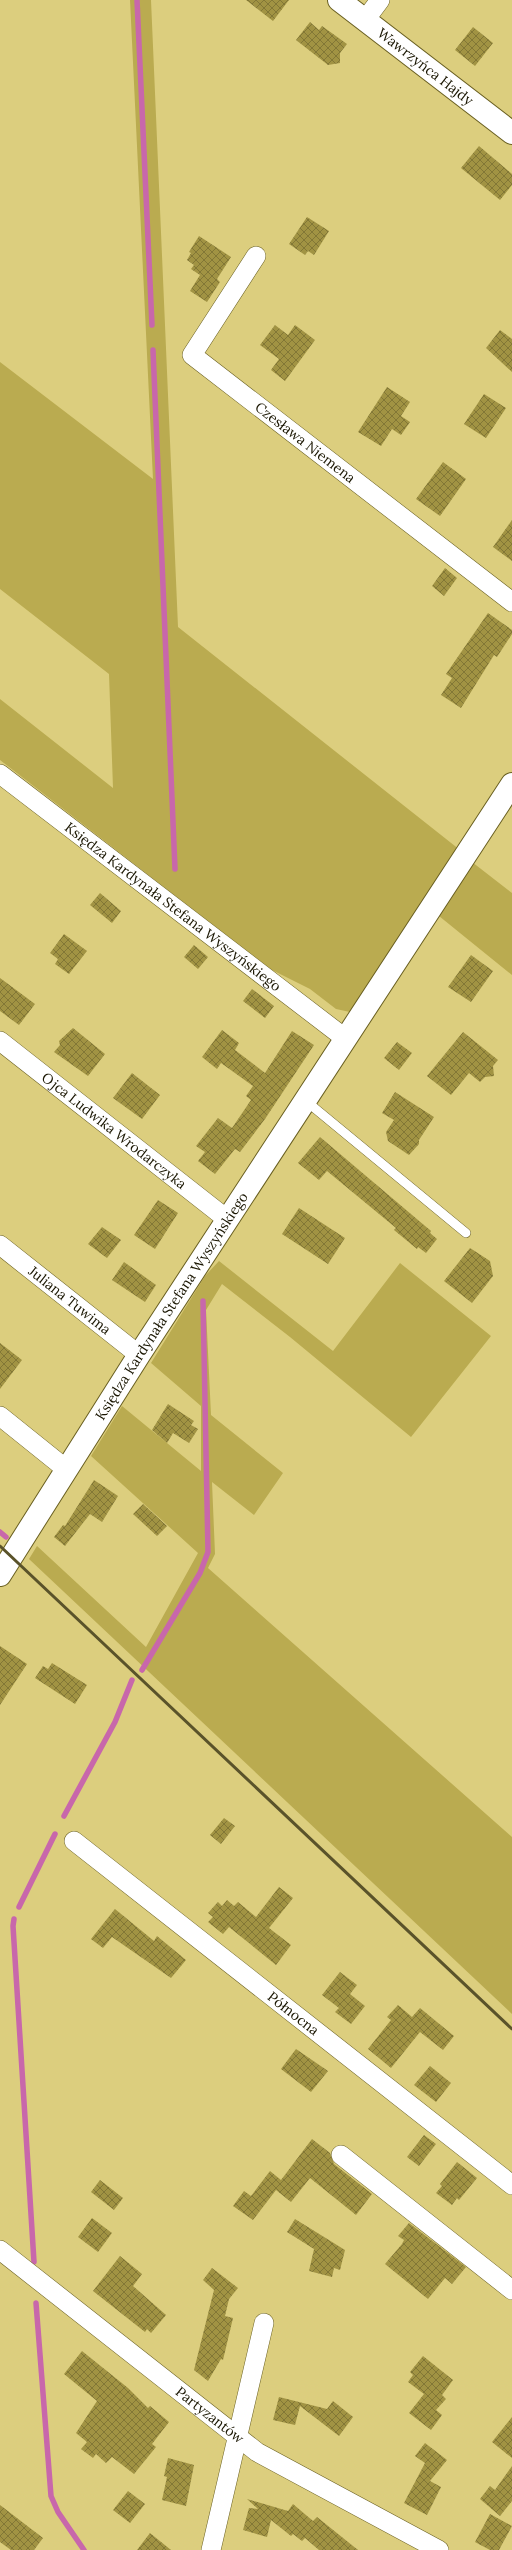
<svg xmlns="http://www.w3.org/2000/svg" width="512" height="2550" font-family="Lora,serif">
<style>
.green{fill:#baab50}
.lines{fill:none;stroke-linecap:round;stroke-linejoin:round}
.stream{stroke:#c867ab;stroke-width:5.5}
.building{fill:url(#building-cross-hatch)}
.lane-casing{stroke:#695f21;stroke-width:10}
.street-casing{stroke:#695f21;stroke-width:20}
.secondary-casing{stroke:#695f21;stroke-width:24}
.lane{stroke:#fff;stroke-width:9}
.street{stroke:#fff;stroke-width:19}
.secondary{stroke:#fff;stroke-width:22}
.rail{stroke:#5a532a;stroke-width:3}
.labels{text-anchor:middle;dominant-baseline:central;stroke-width:3;stroke-linejoin:round;paint-order:stroke}
.street-label{font-size:14px;fill:#191500;stroke:#dcce7e}
</style>
<defs>
<pattern id="building-cross-hatch" width="8" height="8" patternUnits="userSpaceOnUse"><rect width="8" height="8" fill="#a19343"/><path d="M0 0l8 8M0 8l8-8" fill="none" stroke="#827736"/></pattern>
</defs>
<rect width="100%" height="100%" fill="#dcce7e"/>
<path class="green" d="M130,0H151L178,627L460,850L356,1007L350,1012L336,1009L310,989L270,969L0,760V699L113,788L109,674L0,589V362L153,479Z
M472,862L512,893V975L439,916Z
M219,1261L333,1351L400,1263L491,1336L411,1437L290,1337L222,1284L206,1310L211,1415L283,1473L254,1515L212,1482L215,1554L208,1568L512,1837V2014L29,1559L37,1546L146,1647L198,1553L91,1456L122,1406L201,1471V1406L151,1363L205,1276Z"/>
<g class="lines">
<path class="stream" d="M137,0L152,325
M153,350L175,869
M0,1532L6,1537
M142,1670L200,1573L208,1552L203,1301
M64,1816L115,1722L132,1680
M19,1907L55,1834
M14,1919L13,1926L34,2262
M36,2303L51,2496L58,2512L84,2550"/>
</g>
<path class="building" d="M246,0H289L273,21Z
M310,22L319,30L322,26L347,44L340,53V63L328,65L296,40Z
M473,27L493,43L475,66L455,50Z
M479,146L512,174V185L500,200L461,168Z
M307,217L329,231L314,255L308,251L305,255L289,244Z
M199,236L231,257L217,279L220,282L207,302L190,291L200,275L191,269L194,265L187,260L191,253L189,252Z
M275,325L288,335L295,325L315,340L285,381L271,370L279,359L260,345Z
M500,330L512,339V372L486,348Z
M387,387L410,402L401,416L410,422L401,435L392,429L381,446L358,432Z
M484,394L506,408L486,438L464,424Z
M443,462L466,479L440,516L416,499Z
M512,520V561L493,547Z
M445,568L457,578L444,596L432,586Z
M488,613L512,630V634L497,657L494,655L461,708L441,695L452,678L446,674Z
M100,893L121,911L112,923L90,905Z
M64,934L87,951L69,974L55,964L58,959L50,953Z
M194,945L208,957L198,969L184,957Z
M471,955L493,971L471,1002L448,987Z
M0,978L35,1004L19,1025L0,1011Z
M252,989L274,1006L265,1018L243,1001Z
M73,1028L105,1054L88,1076L54,1052L60,1045L59,1041Z
M222,1030L239,1043L235,1050L265,1073L292,1031L314,1045L265,1119L240,1152L235,1149L215,1174L198,1161L205,1152L196,1146L218,1118L232,1128L251,1100L246,1096L253,1086L221,1063L217,1069L202,1057Z
M463,1032L498,1060L493,1066L494,1076L485,1077L480,1082L469,1073L451,1095L427,1076Z
M397,1042L412,1053L399,1070L384,1058Z
M132,1073L160,1095L142,1119L113,1098Z
M395,1092L434,1117L419,1140V1144L409,1155L388,1141L386,1132L394,1120L382,1113Z
M320,1137L431,1231L430,1233L437,1239L426,1253L418,1247L417,1249L394,1230L396,1228L327,1171L319,1180L298,1163Z
M158,1200L178,1213L155,1249L134,1235Z
M299,1208L345,1238L328,1264L282,1234Z
M102,1227L121,1240L107,1258L88,1244Z
M470,1248L490,1261L493,1276L472,1303L444,1281Z
M124,1262L156,1285L145,1302L112,1280Z
M0,1343L22,1360L0,1389Z
M168,1404L194,1421L191,1425L198,1429L189,1443L173,1433L167,1443L152,1430Z
M94,1480L118,1496L102,1522L90,1514L65,1546L54,1537L63,1525L65,1526Z
M143,1504L167,1526L157,1536L133,1514Z
M0,1646L27,1664L0,1705Z
M52,1663L87,1685L75,1704L35,1678L43,1666L48,1669Z
M224,1818L235,1826L221,1844L210,1835Z
M279,1887L293,1898L269,1928L291,1945L276,1965L229,1927L223,1934L208,1922L213,1917L208,1913L218,1902L222,1906L227,1900L234,1906L238,1902L256,1917Z
M115,1909L154,1941L157,1936L186,1960L171,1978L112,1937L103,1948L91,1939Z
M340,1972L357,1985L350,1994L365,2006L351,2024L335,2012L339,2008L322,1995Z
M398,2005L412,2017L420,2008L454,2036L443,2050L420,2032L391,2068L368,2049L391,2020L387,2017Z
M296,2049L328,2071L311,2092L281,2069Z
M430,2066L451,2083L436,2102L414,2085Z
M424,2135L436,2144L419,2166L407,2157Z
M312,2139L330,2153L334,2164L372,2194L356,2215L310,2178L291,2202L276,2190L253,2220L233,2206L244,2191L251,2196L270,2171L281,2180Z
M457,2162L477,2178L459,2200L457,2198L452,2205L436,2193L442,2186L440,2184Z
M100,2180L123,2198L114,2210L91,2192Z
M92,2218L112,2233L98,2252L78,2237Z
M295,2219L345,2250L340,2270L334,2268L332,2277L309,2271L314,2249L287,2232Z
M409,2223L466,2267L452,2284L445,2278L428,2299L385,2264L402,2244L404,2240L398,2236Z
M120,2256L142,2274L133,2286L166,2315L151,2333L147,2329L145,2332L93,2291Z
M212,2268L238,2288L229,2299L225,2316L233,2318L223,2360L221,2359L208,2381L194,2370L214,2290L203,2280Z
M82,2351L128,2388L148,2408L150,2406L169,2422L152,2444L156,2447L134,2474L112,2457L106,2463L96,2454L93,2458L81,2449L87,2442L76,2433L97,2401L64,2374Z
M423,2356L453,2380L442,2395L446,2399L436,2410L442,2415L431,2430L409,2413L424,2394L408,2382L413,2375L410,2372Z
M279,2397L327,2409L333,2401L353,2417L339,2436L300,2406L295,2425L273,2420Z
M512,2417V2458L492,2442Z
M425,2443L447,2460L430,2481L441,2487L427,2515L404,2503L425,2463L415,2456Z
M168,2458L194,2465L186,2506L162,2500L167,2477L164,2476Z
M512,2466V2501L500,2516L480,2499L490,2486L495,2490Z
M128,2491L145,2504L130,2523L113,2510Z
M247,2499L288,2511L293,2504L313,2521L317,2517L358,2550H319L305,2538L302,2541L293,2534L291,2536L271,2520L267,2537L243,2530L249,2508L258,2509Z
M0,2505L43,2538L34,2550H11L0,2542Z
M490,2514L512,2526L499,2550H490L475,2542Z
M150,2533L171,2550H137Z"/>
<g class="lines">
<g class="lane-casing">
<path id="lane" d="M306,1101L466,1233"/>
</g>
<g class="street-casing">
<g id="street">
<path d="M365,20L380,0"/>
<path id="s1" d="M256,256L192,355L512,602"/>
<path id="s2" d="M0,774L346,1039"/>
<path id="s3" d="M0,1041L228,1220"/>
<path id="s4" d="M0,1245L139,1355"/>
<path d="M0,1416L66,1469"/>
<path id="s5" d="M74,1841L512,2185"/>
<path d="M341,2155L512,2290"/>
<path id="s6" d="M0,2250L257,2452L439,2550"/>
<path d="M211,2550L264,2323"/>
</g>
</g>
<g class="secondary-casing">
<g id="secondary">
<path id="s7" d="M339,0L512,133"/>
<path id="s8" d="M0,1575L139,1355L512,784"/>
</g>
</g>
<use href="#lane" class="lane"/>
<use href="#street" class="street"/>
<use href="#secondary" class="secondary"/>
<path class="rail" d="M0,1546L512,2029"/>
</g>
<g class="labels">
<g class="street-label">
<text stroke="none"><textPath href="#s7" startOffset="109">Wawrzyńca Hajdy</textPath></text>
<text stroke="none"><textPath href="#s1" startOffset="261">Czesława Niemena</textPath></text>
<text stroke="none"><textPath href="#s2" startOffset="218">Księdza Kardynała Stefana Wyszyńskiego</textPath></text>
<text stroke="none"><textPath href="#s3" startOffset="145">Ojca Ludwika Wrodarczyka</textPath></text>
<text stroke="none"><textPath href="#s4" startOffset="89">Juliana Tuwima</textPath></text>
<text stroke="none"><textPath href="#s8" startOffset="319">Księdza Kardynała Stefana Wyszyńskiego</textPath></text>
<text stroke="none"><textPath href="#s5" startOffset="279">Północna</textPath></text>
<text stroke="none"><textPath href="#s6" startOffset="267">Partyzantów</textPath></text>
</g>
</g>
</svg>
